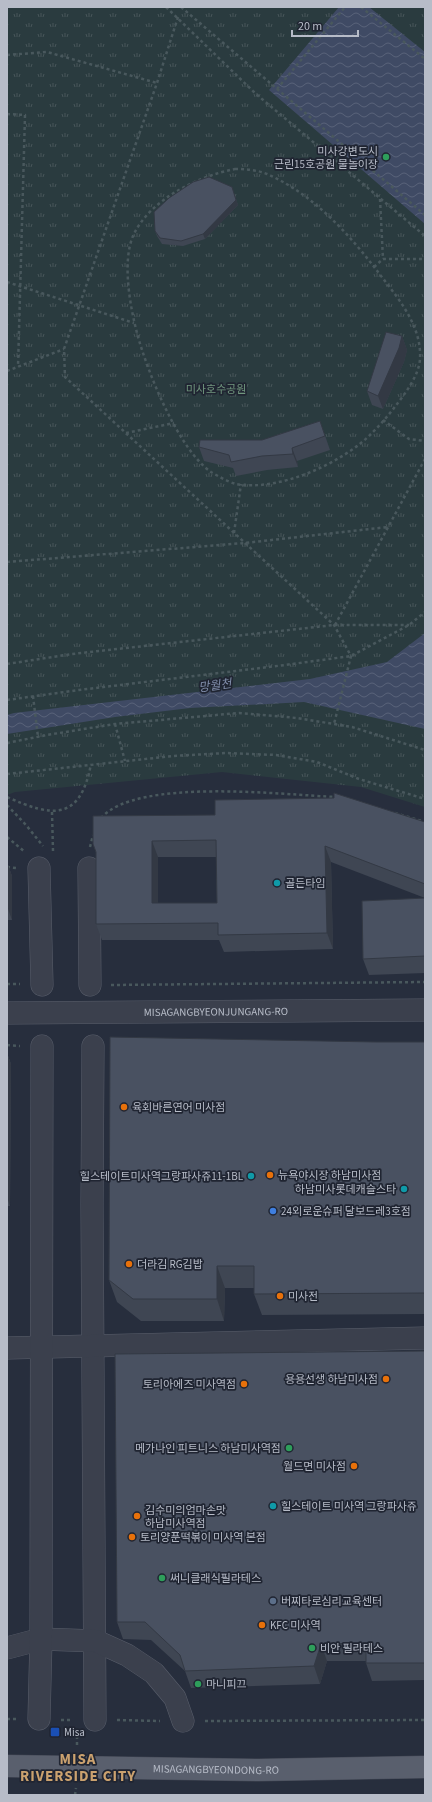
<svg xmlns="http://www.w3.org/2000/svg" width="432" height="1802" font-family="'Source Sans 3','Noto Sans KR',sans-serif">
<style>
.grass{fill:url(#grass-tufts)}
.water{fill:url(#water-waves)}
.lines{fill:none;stroke-linecap:round;stroke-linejoin:round}
.minor-casing{stroke:#595e6b;stroke-width:23}
.major-casing{stroke:#444956;stroke-width:23}
.path{stroke:#49585d;stroke-width:2.5;stroke-dasharray:3 3;stroke-linecap:butt}
.minor{stroke:#3b404d;stroke-width:22}
.major{stroke:#595f6d;stroke-width:22}
.wall{fill:#3f4653;fill-rule:evenodd}
.shaded-wall{fill:#333944}
.building{fill:#495161;stroke:#333944;fill-rule:evenodd}
.leisure-dot{fill:#2e9e5b;stroke:#202532;stroke-width:1.5}
.culture-dot{fill:#0f9aa8;stroke:#202532;stroke-width:1.5}
.food-dot{fill:#e8710a;stroke:#202532;stroke-width:1.5}
.shop-dot{fill:#3f7fe0;stroke:#202532;stroke-width:1.5}
.service-dot{fill:#5c6f8a;stroke:#202532;stroke-width:1.5}
.transit-dot{fill:#1a4fb4;stroke:#202532;stroke-width:1.5}
.labels{text-anchor:middle;dominant-baseline:central;stroke-width:3.5;stroke-linejoin:round;paint-order:stroke}
.poi-label{font-size:11px;fill:#b7bcc8;stroke:#202532;text-anchor:start}
.park-label{font-size:11px;fill:#71977e;stroke:#202532}
.street-label{font-size:11px;fill:#b7bcc8;stroke:#202532}
.water-label{font-size:12px;font-style:italic;fill:#828fac;stroke:#202532}
.district-label{font-size:15px;font-weight:bold;letter-spacing:1px;fill:#cba26f;stroke:#202532}
</style>
<defs>
<pattern id="grass-tufts" width="24" height="20" patternUnits="userSpaceOnUse"><rect width="24" height="20" fill="#2a3b3f"/><path d="M3 7l-1-3M5 7V3M7 7l1-3M15 17l-1-3M17 17v-4M19 17l1-3" fill="none" stroke="#475559"/></pattern>
<pattern id="water-waves" width="16" height="10" patternUnits="userSpaceOnUse"><rect width="16" height="10" fill="#3f4a64"/><path d="M0 5q4-4 8 0t8 0" fill="none" stroke="#586279"/></pattern>
</defs>
<rect width="100%" height="100%" fill="#272e3d"/>
<path class="grass" d="M7,7H425V807L361,787L222,772L15,792L7,795Z"/>
<path class="water" d="M339,7H369L425,52V224L269,90Z
M425,633V729L304,702L190,708L115,717L7,734V715L14,713L310,679L387,662Z"/>
<g class="lines">
<g class="minor-casing">
<g id="minor">
<path d="M39,868L42,985"/>
<path d="M89,868L90,985"/>
<path id="s1" d="M7,1013L425,1010"/>
<path d="M93,1046L92,1204L95,1720"/>
<path d="M7,1348L425,1338"/>
<path d="M7,1648L41,1639L96,1641L127,1655L154,1673L175,1698L183,1721"/>
<path d="M39,1719L41,1639L42,1046"/>
</g>
</g>
<g class="major-casing">
<g id="major">
<path id="s2" d="M7,1766L259,1770L425,1767"/>
</g>
</g>
<path class="path" d="M166,7L256,94L425,236
M181,7L425,215
M361,7L425,59
M178,17L157,83L64,349L65,377L334,625L351,656L334,724
M7,55L47,52L157,83
M277,89L345,7
M7,114L25,115L18,367
M235,169C246,169 257,170 267,174C313,194 349,234 378,272C397,297 422,325 420,359C419,376 404,395 394,408C387,417 380,425 372,433C343,463 278,492 236,484C228,482 218,476 211,472C178,449 147,371 137,333C130,306 122,262 133,236C149,200 198,176 235,169Z
M380,199L383,259
M374,267L383,259H425
M7,282L134,323
M7,371L64,349
M383,420L409,439L425,441
M126,433L174,423
M234,533L241,484
M7,562L245,543L388,527
M335,625L425,459
M7,664L72,654L334,625H409
M33,696L38,737
M7,700L79,690L285,665L351,656L409,625L425,612
M115,724L125,761
M7,743L47,735L115,724L239,713L297,718L352,727L425,750
M7,774L173,756L227,753L276,755L317,762L359,779L425,799
M7,797C52,817 80,822 91,764
M7,805L26,825L43,846
M52,812L53,851
M395,813L425,822
M101,818C137,777 284,795 336,797
M7,837L25,852
M90,847L93,835
M7,867L16,868
M7,984H20
M111,985L425,982
M7,1045L20,1046
M7,1719H16
M61,1720H72
M117,1720L160,1721
M205,1721L425,1720
M77,1745V1734
M75,1795L76,1788"/>
<use href="#minor" class="minor"/>
<use href="#major" class="major"/>
</g>
<path class="wall" d="M232,187L238,205L205,239L183,246L162,244L157,236L155,231Z
M402,336L407,350L404,362L383,409L372,405L367,391Z
M320,421L330,450L297,461L298,467L267,470L236,476L233,468L204,461L199,447L262,440Z
M425,822V898L331,862L333,949L224,952L219,940H102L96,924V852L93,844ZM158,857H216L217,903H158Z
M7,862L12,876V920H7Z
M425,898V973L369,975L363,959Z
M376,1042H425V1314L262,1315L254,1294V1288H225L224,1321H141L117,1302L109,1280Z
M7,1053L11,1064L10,1206H7Z
M425,1351V1680L372,1681L366,1663V1661H327L320,1684L191,1688L185,1671L151,1640L123,1639L117,1622Z"/>
<path class="shaded-wall" d="M232,187L238,205L205,239L203,234Z
M402,336L407,350L404,362L383,409L378,396Z
M292,448L297,461L298,467L293,454Z
M152,841L158,857V919L152,903Z
M325,846L331,862L333,949L327,933Z
M7,862L12,876V920L7,906Z
M7,1053L11,1064L10,1206L7,1197Z
M217,1266L225,1288L224,1321L217,1299Z
M321,1644L327,1661L320,1684L314,1666Z"/>
<path class="building" d="M209,177L232,187L236,200L203,234L181,241L160,238L155,231L154,212L169,198L193,182Z
M386,332L402,336L399,348L378,396L367,391Z
M320,421L325,436L292,448L293,454L262,456L231,462L229,455L199,447L200,440H262Z
M334,793L425,822V884L325,846L327,933L218,935V923L96,924V852L93,844V816L215,815V800L334,798ZM216,840L217,903H152V841Z
M425,898V956L363,959L362,901Z
M110,1037L376,1042H425V1293L254,1294V1266H217V1299H133L109,1280Z
M425,1351V1663H366V1643L321,1644L314,1666L185,1671L180,1655L145,1622H117L115,1354Z"/>
<g class="leisure-dot">
<circle cx="386" cy="157" r="4"/>
<circle cx="289" cy="1448" r="4"/>
<circle cx="162" cy="1578" r="4"/>
<circle cx="312" cy="1648" r="4"/>
<circle cx="198" cy="1684" r="4"/>
</g>
<g class="culture-dot">
<circle cx="277" cy="883" r="4"/>
<circle cx="251" cy="1176" r="4"/>
<circle cx="404" cy="1189" r="4"/>
<circle cx="273" cy="1506" r="4"/>
</g>
<g class="food-dot">
<circle cx="124" cy="1107" r="4"/>
<circle cx="270" cy="1175" r="4"/>
<circle cx="129" cy="1264" r="4"/>
<circle cx="280" cy="1296" r="4"/>
<circle cx="386" cy="1379" r="4"/>
<circle cx="244" cy="1384" r="4"/>
<circle cx="354" cy="1466" r="4"/>
<circle cx="137" cy="1516" r="4"/>
<circle cx="132" cy="1537" r="4"/>
<circle cx="262" cy="1625" r="4"/>
</g>
<circle class="shop-dot" cx="273" cy="1211" r="4"/>
<circle class="service-dot" cx="273" cy="1601" r="4"/>
<rect class="transit-dot" x="50" y="1727" width="10" height="10" rx="2"/>
<g class="labels">
<g class="poi-label">
<text x="378" y="151" text-anchor="end">미사강변도시<tspan x="378" dy="13">근린15호공원 물놀이장</tspan></text>
<text x="285" y="883">골든타임</text>
<text x="132" y="1107">육회바른연어 미사점</text>
<text x="278" y="1175">뉴욕야시장 하남미사점</text>
<text x="243" y="1176" text-anchor="end">힐스테이트미사역그랑파사쥬11-1BL</text>
<text x="396" y="1189" text-anchor="end">하남미사롯데캐슬스타</text>
<text x="281" y="1211">24외로운슈퍼 달보드레3호점</text>
<text x="137" y="1264">더라김 RG김밥</text>
<text x="288" y="1296">미사전</text>
<text x="378" y="1379" text-anchor="end">용용선생 하남미사점</text>
<text x="236" y="1384" text-anchor="end">토리아에즈 미사역점</text>
<text x="281" y="1448" text-anchor="end">메가나인 피트니스 하남미사역점</text>
<text x="346" y="1466" text-anchor="end">월드면 미사점</text>
<text x="281" y="1506">힐스테이트 미사역 그랑파사쥬</text>
<text x="145" y="1510">김수미의엄마손맛<tspan x="145" dy="13">하남미사역점</tspan></text>
<text x="140" y="1537">토리양푼떡볶이 미사역 본점</text>
<text x="170" y="1578">써니클래식필라테스</text>
<text x="281" y="1601">버찌타로심리교육센터</text>
<text x="270" y="1625">KFC 미사역</text>
<text x="320" y="1648">비안 필라테스</text>
<text x="206" y="1684">마니피끄</text>
<text x="64" y="1732">Misa</text>
</g>
<g class="park-label">
<text x="216" y="389">미사호수공원</text>
</g>
<g class="street-label">
<text stroke="none"><textPath href="#s1" startOffset="209">MISAGANGBYEONJUNGANG-RO</textPath></text>
<text stroke="none"><textPath href="#s2" startOffset="209">MISAGANGBYEONDONG-RO</textPath></text>
</g>
<g class="water-label">
<text transform="translate(215 686) rotate(-8)">망월천</text>
</g>
<g class="district-label">
<text x="78" y="1759">MISA<tspan x="78" dy="17">RIVERSIDE CITY</tspan></text>
</g>
</g>
<rect width="432" height="1802" fill="none" stroke="#b7bcc8" stroke-width="16"/>
<path d="M292 30v6h66v-6" fill="none" stroke="#b7bcc8" stroke-width="2"/>
<text x="298" y="30" font-size="12" fill="#b7bcc8" stroke="#202532" stroke-width="3" paint-order="stroke">20 m</text>
</svg>
